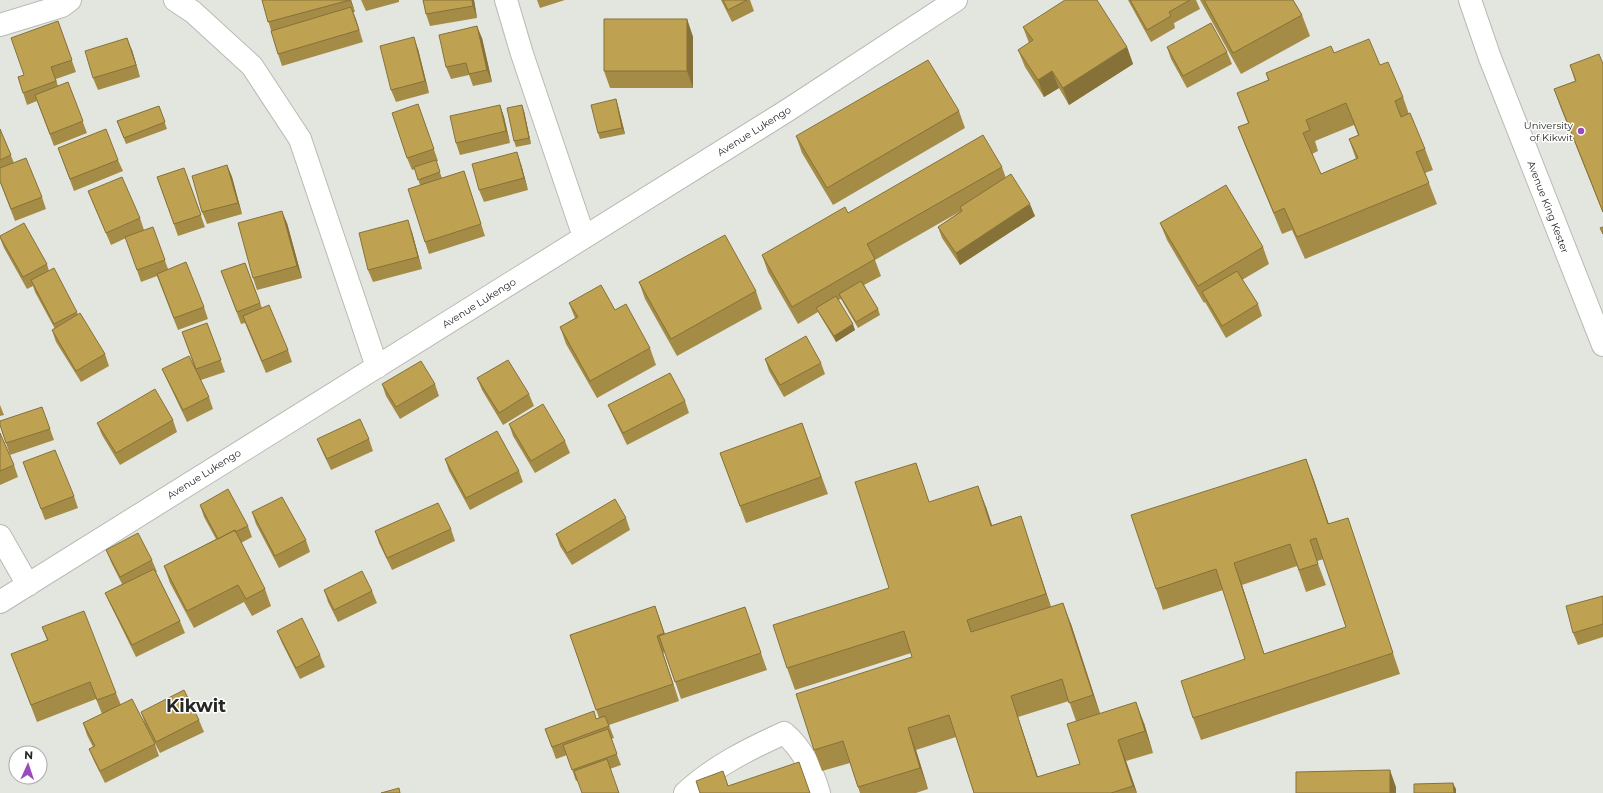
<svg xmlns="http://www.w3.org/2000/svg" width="1603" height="793" font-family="Montserrat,sans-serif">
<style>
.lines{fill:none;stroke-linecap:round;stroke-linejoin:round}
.minor-casing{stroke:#b8bab4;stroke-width:24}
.minor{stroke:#fff;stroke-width:22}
.wall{fill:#a48b46;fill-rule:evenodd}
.shaded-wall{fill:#867139}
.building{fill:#bfa251;stroke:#867139;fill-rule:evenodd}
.poi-dot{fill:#994cbd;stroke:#fff;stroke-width:1.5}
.labels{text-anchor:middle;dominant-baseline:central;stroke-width:3;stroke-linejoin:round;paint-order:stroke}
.poi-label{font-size:10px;fill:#272826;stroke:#fff;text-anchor:end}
.street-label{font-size:10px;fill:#272826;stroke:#fff}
.town-label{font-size:18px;font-weight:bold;fill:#272826;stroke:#fff}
</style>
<rect width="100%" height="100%" fill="#e3e6df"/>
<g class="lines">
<g class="minor-casing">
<path id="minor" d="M175,0L193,12L252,66L300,139L377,367
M506,0L522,54L584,237
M1470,0L1490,58L1603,345
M0,25L62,6L70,0
M0,536L28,585
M0,602L788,110L956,0
M685,793C714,766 749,749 784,733C803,749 812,770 819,793"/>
</g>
<use href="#minor" class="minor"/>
</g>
<path class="wall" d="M262,0H351L355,12H353L363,42L282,66L278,54Z
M361,0H399V2L366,11Z
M423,0H474L477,18L430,26L426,14Z
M537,0H565L540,8Z
M721,0H750L754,11L732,22Z
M1128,0H1196L1200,9L1174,23L1175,28L1151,42Z
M1200,0H1293L1302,15L1310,36L1241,74Z
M687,19L693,37V88H610L604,71Z
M58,21L76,72L56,79L58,86L68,82L87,133L54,146L37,101L27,105L18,77L24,75Z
M1023,27L1127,47L1133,64L1069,105L1059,88L1044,97L1025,67L1018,50L1029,43Z
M482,38L492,82L473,86L469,75L451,79L446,67Z
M1167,47L1227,52L1232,64L1187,88L1171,59Z
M418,49L429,93L396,102L391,90Z
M132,50L140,77L98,90L93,78Z
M1334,53L1380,65L1403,97L1409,114L1425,149L1433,170L1425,173L1437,204L1305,259L1292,230L1282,234L1246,148L1238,127L1248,123L1237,93L1268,80L1266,73ZM1354,125L1358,135L1349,139L1356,159L1321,174L1312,154L1318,151L1315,141Z
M1603,64V213L1560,106L1554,89L1575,81L1570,65Z
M616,99L618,106L625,134L600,139L598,133Z
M418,104L438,161L436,162L442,178L464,171L485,236L429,254L425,242L420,185L415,169L412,170L407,158Z
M500,105L504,117L510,143L460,155L456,143Z
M159,106L167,129L126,144L117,121Z
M524,111L531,144L516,147L514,141Z
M959,111L965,128L833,205L802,153L796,136Z
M0,129L14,163L42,197L46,209L15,221L0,182Z
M58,148L118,160L123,171L74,191Z
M521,164L528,190L484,202L479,190Z
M227,165L232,177L242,214L207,224L202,212Z
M1002,167L1006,178L1035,216L960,265L942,238L938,227L961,211L875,260L881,276L864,285L878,309L880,315L858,328L841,299L838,300L855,330L836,342L818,312L798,324L768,272L762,255L848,213Z
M184,168L205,227L178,236L157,177Z
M88,191L140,218L144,230L153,227L168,269L204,307L208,319L178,330L157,276L141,282L126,238L111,245L93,203Z
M287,223L302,278L257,290L253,278Z
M1160,223L1263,247L1269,264L1242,280L1258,304L1262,316L1226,338L1205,302L1204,303L1167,240Z
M412,232L422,269L373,282L368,270Z
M0,238L47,264L49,271L77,312L78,315L105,354L109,366L81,382L56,342L52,330L55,329L35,292L33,286L27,289L4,248Z
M245,263L262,308L288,350L292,362L266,373L245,323L241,324L221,271Z
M639,282L756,291L762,309L677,356L645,299Z
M569,303L650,348L656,365L597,398L566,344L560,327L575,318Z
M207,323L225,372L201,380L209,397L213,409L187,422L167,380L162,369L197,374L182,332Z
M765,359L821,363L825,374L784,397L769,371Z
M477,378L529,394L534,406L503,425L482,390Z
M382,384H435L439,396L400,419L386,396Z
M685,401L689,413L627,445L613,416L608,405Z
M0,405L4,415L0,416Z
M42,407L54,440L10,455L6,443Z
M173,420L177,432L120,465L102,435L97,423Z
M802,423L828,494L746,523L720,453Z
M509,424L565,441L570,453L535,473L513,436Z
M0,433L14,465L18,477L0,485Z
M317,439H369L373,451L331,470L322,451Z
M445,459L519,471L523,482L470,510L449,471Z
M1306,459L1329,524L1348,518L1400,674L1201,740L1193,718L1245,659L1223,590L1163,610L1156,589ZM1324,559L1346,627L1264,654L1242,585L1297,566L1306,592L1326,585L1317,561Z
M23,462L74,496L78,508L45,520Z
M916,463L929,502L986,507L992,525L1021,516L1028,538L1051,607L1071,624L1100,713L1144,723L1153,753L1126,761L1137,793H974L956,737L916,750L928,789L916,793H860L850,763L822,771L814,750L912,657L911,653L795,690L787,668L889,588ZM1069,701L1076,721L1080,764L1038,777L1018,717Z
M200,505L248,526L252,537L241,543L265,589L271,606L252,616L244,602L194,628L170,583L164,566L216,539L204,517Z
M252,512L306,540L310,552L279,568L256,524Z
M626,518L630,530L572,565L560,546L556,534Z
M451,529L455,541L392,570L379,543L375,531Z
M106,550L152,560L157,572H156L180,621L185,633L136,657L110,604L105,593L122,584L111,562Z
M324,590L372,591L377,603L338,622L328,602Z
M1603,596V637L1578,645L1573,633Z
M655,606L665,634L745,607L767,670L681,699L665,652L663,653L679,701L609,725L614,738L611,739L621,765L576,781L567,755L556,759L545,729L599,718L570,635Z
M42,627L116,693L121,705L155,744L159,756L105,783L94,761L89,749L93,747L87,735L83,723L102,714L96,699L37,722L11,654L47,640Z
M277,631L320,655L325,667L300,679L282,643Z
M141,712L199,720L204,732L160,753L145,724Z"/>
<path class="shaded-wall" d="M350,0H351L355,12Z
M472,0H474L477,18L473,6Z
M351,7L356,19L363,42L359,30Z
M687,19L693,37V88L687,71Z
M477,26L482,38L492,82L487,70Z
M414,37L418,49L429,93L425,81Z
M127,38L132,50L140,77Z
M1127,47L1133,64L1069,105L1063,88Z
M1052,71L1059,88L1044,97L1038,80Z
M616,99L618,106L625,134L622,128Z
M500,105L504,117L510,143L506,131Z
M522,105L524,111L531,144L529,138Z
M517,152L521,164L528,190L524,178Z
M227,165L232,177L242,214L238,203Z
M1030,204L1035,216L960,265L956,253Z
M282,211L287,223L302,278L297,266Z
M408,220L412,232L422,269L418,257Z
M853,324L855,330L836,342L834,336Z
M1306,459L1314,480L1336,546L1328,524Z
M978,486L986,507L999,547L991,526Z
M1021,516L1028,538L1054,616L1046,594Z
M1234,563L1242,585L1271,675L1264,654Z
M1063,603L1071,624L1101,717L1093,695Z
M657,636L663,653L679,701L673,684Z
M1011,696L1018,717L1043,793L1037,777Z
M1136,702L1144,723L1153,753L1145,731Z
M908,728L916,750L928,789L920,768Z
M1118,740L1126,761L1137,793L1133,786Z
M1390,770L1396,787V793H1390Z
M1453,783L1456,789V793H1454Z"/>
<path class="building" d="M262,0H350L268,22Z
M423,0H472L473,6L426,14Z
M723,0H747L728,10Z
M1065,0H1097L1127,47L1063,88L1052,71L1038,80L1018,50L1033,40L1023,27Z
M1130,0H1190L1169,12L1171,16L1147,30Z
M1204,0H1293L1302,15L1233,53Z
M351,7L359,30L278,54L271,31Z
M604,19H687V71H604Z
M58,21L72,60L51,67L56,81L23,93L18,77L24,75L11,38Z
M1211,23L1227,52L1183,76L1167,47Z
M477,26L487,70L469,74L466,63L446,67L439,35Z
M414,37L425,81L391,90L380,46Z
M127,38L136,65L93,78L85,51Z
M1369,39L1380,65L1388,62L1403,97L1395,101L1401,117L1410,113L1425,149L1416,152L1429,183L1297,237L1284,208L1274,213L1238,127L1249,123L1237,93L1269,80L1266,73L1331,46L1334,53ZM1346,103L1359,135L1349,139L1358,158L1321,174L1303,133L1310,130L1306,120Z
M1599,54L1603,64V212L1554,89L1576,81L1570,65Z
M928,60L959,111L827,188L796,136Z
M68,82L83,121L50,134L35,95Z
M616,99L622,128L598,133L591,105Z
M418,104L434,149L407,158L392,113Z
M500,105L506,131L456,143L450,116Z
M522,105L529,138L514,141L507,108Z
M159,106L165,122L124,138L117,121Z
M0,129L11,155L0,160Z
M106,129L118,160L70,179L58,148Z
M983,135L1002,167L867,244L875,259L792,307L762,255L845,207L848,213Z
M517,152L524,178L479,190L472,164Z
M26,158L42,197L11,209L0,181V168Z
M436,160L440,172L418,180L414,167Z
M227,165L238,203L202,212L192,176Z
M184,168L201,215L174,224L157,177Z
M464,171L481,224L425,242L408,189Z
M1011,174L1030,204L956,253L938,227L962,211L960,207Z
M122,177L140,218L106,233L88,191Z
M1226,185L1263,247L1198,286L1160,223Z
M282,211L297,266L253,278L238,223Z
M408,220L418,257L368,270L359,233Z
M24,223L47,264L23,277L0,237V236Z
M153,227L165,260L137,270L125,237Z
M1603,227V234L1600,228Z
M725,235L756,291L671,339L639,282Z
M186,262L204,307L174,318L157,274Z
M245,263L260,303L237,312L221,271Z
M54,268L77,312L54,324L31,280Z
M1237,271L1258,304L1222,326L1202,292Z
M861,281L878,309L856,322L839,294Z
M601,285L615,310L626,304L650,348L590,381L560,327L578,317L569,303Z
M836,296L853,324L834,336L816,308Z
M269,305L288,350L262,361L243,316Z
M80,313L105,354L76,371L52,330Z
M207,323L221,360L196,369L182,332Z
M806,336L821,363L780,385L765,359Z
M189,356L209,397L183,410L162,369Z
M508,360L529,394L499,413L477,378Z
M421,361L435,384L396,407L382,384Z
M670,373L685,401L623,433L608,405Z
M155,389L173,420L116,453L97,423Z
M543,404L565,441L531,461L509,424Z
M42,407L50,429L6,443L0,425V421Z
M360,419L369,439L327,459L317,439Z
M802,423L821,477L740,506L720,453Z
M497,431L519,471L466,498L445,459Z
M0,433L14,465L0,471Z
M55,450L74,496L41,509L23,462Z
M1306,459L1328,524L1348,518L1393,653L1193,718L1181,681L1245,659L1216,569L1156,589L1131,515ZM1316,538L1346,627L1264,654L1234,563L1290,544L1299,570L1318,564L1310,540Z
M916,463L929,502L978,486L991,526L1021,516L1046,594L967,620L971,632L1063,603L1093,695L1069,703L1062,679L1011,696L1037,777L1080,764L1067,724L1136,702L1145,731L1118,740L1133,786L1111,793H974L949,715L908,728L920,768L858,787L843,741L814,750L796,694L912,657L904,631L787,668L773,625L889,588L855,482Z
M228,489L248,526L235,532V530L218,539L200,505Z
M282,497L306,540L275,556L252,512Z
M615,499L626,518L567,553L556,534Z
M438,503L451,529L387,558L375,531Z
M235,530L265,589L246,599L238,585L187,611L164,566Z
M138,533L152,560L120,577L106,550Z
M154,569L180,621L132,645L105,593Z
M362,571L372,591L334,610L324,590Z
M1603,596V624L1573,633L1566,606Z
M655,606L664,633L657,636L673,684L596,710L570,635Z
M745,607L761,653L675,682L659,636Z
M84,611L116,693L97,700L90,682L31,705L11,654L48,640L42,627Z
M302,618L320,655L296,668L277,631Z
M184,690L199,720L156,742L141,712Z
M132,699L155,744L100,771L89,749L95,746L83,723Z
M594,711L596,719L605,716L609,726L552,747L545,729Z
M608,729L617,754L572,770L563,745Z
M607,759L619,793H582L574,771Z
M799,762L810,793H700L696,781L723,771L728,786Z
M1390,770V793H1296V772Z
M1453,783L1454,793H1414V784Z
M399,788L400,793H381Z"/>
<circle class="poi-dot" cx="1581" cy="131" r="4"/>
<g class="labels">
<g class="poi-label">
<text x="1573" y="125">University<tspan x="1573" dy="12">of Kikwit</tspan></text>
</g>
<g class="street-label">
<text transform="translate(754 131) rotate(-32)">Avenue Lukengo</text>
<text transform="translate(1548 207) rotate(69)">Avenue King Kester</text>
<text transform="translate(479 303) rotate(-32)">Avenue Lukengo</text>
<text transform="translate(204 474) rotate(-32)">Avenue Lukengo</text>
</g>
<g class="town-label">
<text x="196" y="706">Kikwit</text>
</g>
</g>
<g transform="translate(28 765) rotate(3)"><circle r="19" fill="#ffffff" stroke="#a9a9a8"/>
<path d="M0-3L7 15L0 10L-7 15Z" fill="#994cbd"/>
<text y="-6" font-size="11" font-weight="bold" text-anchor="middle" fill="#272826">N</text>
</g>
</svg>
